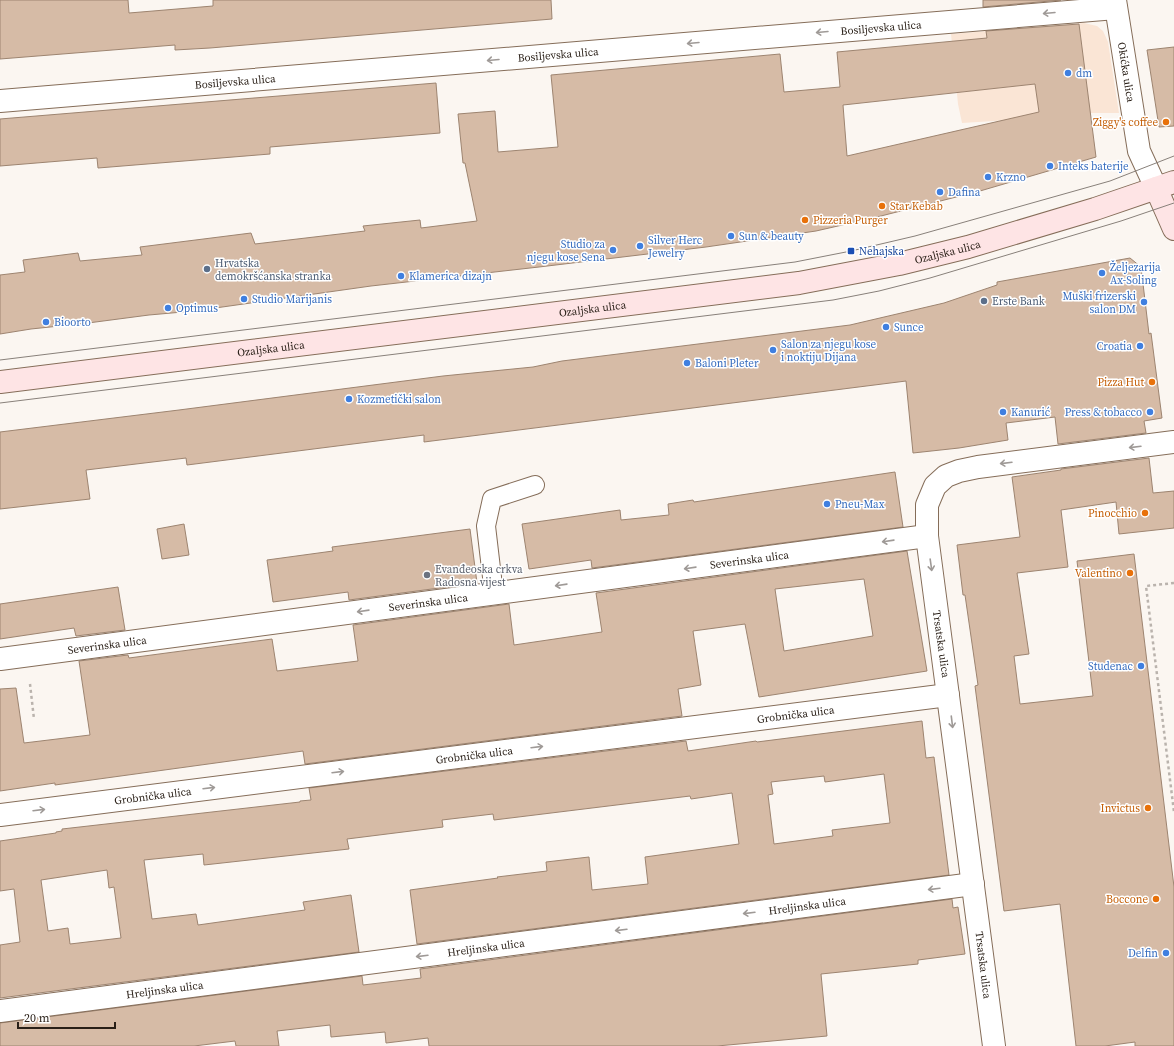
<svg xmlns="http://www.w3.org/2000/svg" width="1174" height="1046" font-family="'Source Serif 4',serif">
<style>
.built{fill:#fae5d5}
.building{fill:#d6bba6;stroke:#9d8470;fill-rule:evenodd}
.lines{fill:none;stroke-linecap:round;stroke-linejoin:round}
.lane-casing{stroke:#856d59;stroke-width:20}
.street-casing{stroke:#856d59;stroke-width:24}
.secondary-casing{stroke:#856d59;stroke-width:24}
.path{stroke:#bab3ad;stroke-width:2.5;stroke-dasharray:3 3;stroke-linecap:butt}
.lane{stroke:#fff;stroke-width:18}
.street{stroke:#fff;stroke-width:22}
.secondary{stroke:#fee4e5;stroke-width:22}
.tram{stroke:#88807a;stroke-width:1}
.oneway{stroke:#9f9a97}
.shop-dot{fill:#3f7fe0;stroke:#fff;stroke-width:1.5}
.food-dot{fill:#e8710a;stroke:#fff;stroke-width:1.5}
.transit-dot{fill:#1a4fb4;stroke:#fff;stroke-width:1.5}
.service-dot{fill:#5c6f8a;stroke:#fff;stroke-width:1.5}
.worship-dot{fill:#6b7280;stroke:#fff;stroke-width:1.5}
.labels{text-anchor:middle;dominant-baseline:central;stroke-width:3;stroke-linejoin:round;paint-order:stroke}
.street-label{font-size:11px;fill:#291f17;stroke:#fff}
.shop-label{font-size:11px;fill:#366cbe;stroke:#fff;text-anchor:start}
.food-label{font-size:11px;fill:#c56008;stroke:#fff;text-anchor:end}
.transit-label{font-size:11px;fill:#164399;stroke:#fff;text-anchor:start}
.service-label{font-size:11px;fill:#4e5e75;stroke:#fff;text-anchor:start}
.worship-label{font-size:11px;fill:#5b616d;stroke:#fff;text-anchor:start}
</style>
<rect width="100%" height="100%" fill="#fbf6f1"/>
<path class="built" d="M1084,23L1097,26L1103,31L1108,42L1119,113H1090L1057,117L962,123L958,104L951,34Z"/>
<path class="building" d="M0,0H128L129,13L213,6V0H551L552,19L210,48L175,50V45L0,59Z
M983,0H1061L983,7Z
M1079,24L1096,157L980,191L873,218L816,231L706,247L539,267L371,286L194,311L149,315L88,323L31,329L0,334V275L25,272L23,260L78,253L80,261L142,255L140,247L251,233L255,244L365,231L363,226L420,220L421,228L477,221L465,163H463L458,114L495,111L498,152L558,147L551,75L780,54L784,92L840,87L837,52L987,38L986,31ZM1035,84L1039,112L847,156L843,105Z
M1174,47V126L1159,127L1147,50Z
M436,83L440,133L270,147V154L98,168L97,158L0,166V119Z
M1130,258L1141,267L1149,334L1151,333L1162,418L1144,421L1146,433L1058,444L1055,417L1006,423L1008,440L959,448L913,453L906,381L424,442V435L187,465L186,458L86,470L90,499L0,509V432L179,410L443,376L533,367L562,361L850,325L944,303L997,285V282Z
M1149,458L1153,493L1174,491V528L1119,534L1116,502L1061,510L1068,567L1017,573L1029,654L1014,656L1020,704L1093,696L1077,561L1134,554L1174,887V1046H1135V1042L1105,1046H1076L1060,904L1004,911L975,686L978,685L965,595H963L957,545L1020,537L1012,477L1061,470V469Z
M895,472L903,527L592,568L591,560L529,569L522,524L620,510L621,520L669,515L668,504L693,500L694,502Z
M184,524L189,555L162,559L157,529Z
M470,529L477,583L349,600L348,592L273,602L267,560L333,551L332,547Z
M907,551L927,671L759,697L745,624L693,631L701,685L678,689L682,716L305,764L303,751L55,785V783L0,791V689L16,688L24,743L90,735L79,661L128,655L129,658L272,639L277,671L358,661L353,625L509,604L514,645L602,632L596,593ZM864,579L873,636L784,651L775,589Z
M118,587L125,630L76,636L74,628L0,639V604Z
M922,721L926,758L934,757L949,875L417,944L410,890L498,878L497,877L547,871L546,862L589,857L592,890L648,884L645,857L739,844L732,793L691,799L690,796L494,820L493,814L442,820L443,827L347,839L349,849L204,865L203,854L144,860L152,919L196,914L198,925L305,910L303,902L351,895L359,952L0,998V945L20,942L14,889L0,891V841L56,833V832L62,831V829L300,802V801L311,800L309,788L686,741L688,751L756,741L757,742ZM884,774L890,823L832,830L833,836L774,844L768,795L773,794L771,782L824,776L825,782ZM107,870L109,888L114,887L121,938L70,944L68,928L48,931L41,880Z
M952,899L953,908L958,907L965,954L918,960V964L821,974L827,1036L717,1046H429L428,1038L386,1043L385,1032L331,1037L330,1025L277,1031L279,1046H236L235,1041L194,1046H0V1023L362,976L363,985L421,978L420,969Z"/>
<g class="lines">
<g class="lane-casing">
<path id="lane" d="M494,594L486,526L492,499L535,485"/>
</g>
<g class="street-casing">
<g id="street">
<path id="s1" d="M1115,0L1139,151L1156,188"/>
<path id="s2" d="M0,101L1116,8"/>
<path id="s3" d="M0,659L927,536"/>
<path id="s4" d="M0,815L948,695"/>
<path id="s5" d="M0,1011L973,884"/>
<path d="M994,1046L927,536V505L935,486L946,476L959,471L978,467L1174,442"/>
</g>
</g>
<g class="secondary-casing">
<g id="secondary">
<path d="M1156,188L1174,229"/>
<path id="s6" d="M0,382L799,283L899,264L968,247L1095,209L1174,182"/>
</g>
</g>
<path class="path" d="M1174,583L1146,586L1174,812
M30,684L34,719"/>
<use href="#lane" class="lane"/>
<use href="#street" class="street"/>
<use href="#secondary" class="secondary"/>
<path class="tram" d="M0,360L795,262L851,251L915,236L1110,181L1174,156
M0,403L833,300L879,291L930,278L1121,221L1174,203"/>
</g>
<defs><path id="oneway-shaft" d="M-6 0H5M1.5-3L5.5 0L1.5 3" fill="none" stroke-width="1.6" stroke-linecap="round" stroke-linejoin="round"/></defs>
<g class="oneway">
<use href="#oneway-shaft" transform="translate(1049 13) rotate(175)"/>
<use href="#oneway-shaft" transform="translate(822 32) rotate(175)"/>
<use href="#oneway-shaft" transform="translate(693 43) rotate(175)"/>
<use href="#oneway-shaft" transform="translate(493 60) rotate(175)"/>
<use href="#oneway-shaft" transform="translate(1135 447) rotate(173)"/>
<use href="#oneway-shaft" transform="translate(1006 463) rotate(173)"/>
<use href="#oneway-shaft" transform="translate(888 541) rotate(172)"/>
<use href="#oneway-shaft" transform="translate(931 565) rotate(82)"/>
<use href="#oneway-shaft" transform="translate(690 568) rotate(172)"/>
<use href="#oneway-shaft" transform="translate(561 585) rotate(172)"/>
<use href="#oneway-shaft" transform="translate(363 611) rotate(172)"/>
<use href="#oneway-shaft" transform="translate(952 722) rotate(83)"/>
<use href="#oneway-shaft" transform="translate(537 747) rotate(-7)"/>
<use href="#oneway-shaft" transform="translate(338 772) rotate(-7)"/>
<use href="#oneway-shaft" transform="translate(209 788) rotate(-7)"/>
<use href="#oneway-shaft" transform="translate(39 810) rotate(-7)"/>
<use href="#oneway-shaft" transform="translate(934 889) rotate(173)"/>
<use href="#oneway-shaft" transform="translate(749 913) rotate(173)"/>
<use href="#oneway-shaft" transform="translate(621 930) rotate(173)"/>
<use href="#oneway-shaft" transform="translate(422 956) rotate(173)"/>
</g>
<g class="shop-dot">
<circle cx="1068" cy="73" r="4"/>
<circle cx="1050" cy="166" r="4"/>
<circle cx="988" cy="177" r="4"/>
<circle cx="940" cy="192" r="4"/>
<circle cx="731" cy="236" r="4"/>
<circle cx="640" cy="246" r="4"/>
<circle cx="613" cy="250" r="4"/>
<circle cx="1102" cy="273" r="4"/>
<circle cx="401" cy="276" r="4"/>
<circle cx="244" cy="299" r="4"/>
<circle cx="1144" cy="302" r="4"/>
<circle cx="168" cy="308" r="4"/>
<circle cx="46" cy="322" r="4"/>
<circle cx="886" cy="327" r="4"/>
<circle cx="1140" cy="346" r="4"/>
<circle cx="773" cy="350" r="4"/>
<circle cx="687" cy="363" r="4"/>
<circle cx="349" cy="399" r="4"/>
<circle cx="1003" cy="412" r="4"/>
<circle cx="1150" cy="412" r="4"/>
<circle cx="827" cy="504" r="4"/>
<circle cx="1141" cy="666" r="4"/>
<circle cx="1166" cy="953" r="4"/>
</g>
<g class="food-dot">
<circle cx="1166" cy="122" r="4"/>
<circle cx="882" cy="206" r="4"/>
<circle cx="805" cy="220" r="4"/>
<circle cx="1152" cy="382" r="4"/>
<circle cx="1145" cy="513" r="4"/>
<circle cx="1130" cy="573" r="4"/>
<circle cx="1148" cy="808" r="4"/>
<circle cx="1156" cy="899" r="4"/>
</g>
<rect class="transit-dot" x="847" y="247" width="8" height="8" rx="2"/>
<g class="service-dot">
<circle cx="207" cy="269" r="4"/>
<circle cx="984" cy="301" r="4"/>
</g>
<circle class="worship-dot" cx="427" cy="575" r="4"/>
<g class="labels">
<g class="street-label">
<text stroke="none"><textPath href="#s2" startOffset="884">Bosiljevska ulica</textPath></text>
<text stroke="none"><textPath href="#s2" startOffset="560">Bosiljevska ulica</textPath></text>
<text stroke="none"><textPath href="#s1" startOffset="73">Okićka ulica</textPath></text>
<text stroke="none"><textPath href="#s2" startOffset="236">Bosiljevska ulica</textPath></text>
<text stroke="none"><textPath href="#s6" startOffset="957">Ozaljska ulica</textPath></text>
<text stroke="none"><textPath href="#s6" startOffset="597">Ozaljska ulica</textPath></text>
<text stroke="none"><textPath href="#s6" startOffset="273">Ozaljska ulica</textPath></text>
<text stroke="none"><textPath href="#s3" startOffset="756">Severinska ulica</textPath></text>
<text stroke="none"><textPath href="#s3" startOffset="432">Severinska ulica</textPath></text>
<text transform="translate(941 644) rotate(82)">Trsatska ulica</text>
<text stroke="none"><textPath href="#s3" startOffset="108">Severinska ulica</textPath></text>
<text stroke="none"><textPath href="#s4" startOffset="802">Grobnička ulica</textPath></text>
<text stroke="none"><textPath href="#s4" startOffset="478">Grobnička ulica</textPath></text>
<text stroke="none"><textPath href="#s4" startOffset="154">Grobnička ulica</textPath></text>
<text stroke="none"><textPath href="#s5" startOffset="814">Hreljinska ulica</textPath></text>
<text stroke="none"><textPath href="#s5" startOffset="490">Hreljinska ulica</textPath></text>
<text transform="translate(983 965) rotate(83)">Trsatska ulica</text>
<text stroke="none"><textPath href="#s5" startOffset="166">Hreljinska ulica</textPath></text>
</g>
<g class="shop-label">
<text x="1076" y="73">dm</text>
<text x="1058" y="166">Inteks baterije</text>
<text x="996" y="177">Krzno</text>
<text x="948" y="192">Dafina</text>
<text x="739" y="236">Sun &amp; beauty</text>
<text x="648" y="240">Silver Herc<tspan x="648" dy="13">Jewelry</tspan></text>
<text x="605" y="244" text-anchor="end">Studio za<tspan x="605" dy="13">njegu kose Sena</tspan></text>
<text x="1110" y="267">Željezarija<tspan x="1110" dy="13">Ax-Soling</tspan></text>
<text x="409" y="276">Klamerica dizajn</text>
<text x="1136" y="296" text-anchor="end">Muški frizerski<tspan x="1136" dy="13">salon DM</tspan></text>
<text x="252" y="299">Studio Marijanis</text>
<text x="176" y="308">Optimus</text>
<text x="54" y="322">Bioorto</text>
<text x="894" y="327">Sunce</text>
<text x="781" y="344">Salon za njegu kose<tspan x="781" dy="13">i noktiju Dijana</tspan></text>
<text x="1132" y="346" text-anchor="end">Croatia</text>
<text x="695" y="363">Baloni Pleter</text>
<text x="357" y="399">Kozmetički salon</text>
<text x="1011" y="412">Kanurić</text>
<text x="1142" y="412" text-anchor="end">Press &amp; tobacco</text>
<text x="835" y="504">Pneu-Max</text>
<text x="1133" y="666" text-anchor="end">Studenac</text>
<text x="1158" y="953" text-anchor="end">Delfin</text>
</g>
<g class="food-label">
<text x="1158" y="122">Ziggy's coffee</text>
<text x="890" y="206" text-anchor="start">Star Kebab</text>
<text x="813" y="220" text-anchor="start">Pizzeria Purger</text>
<text x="1144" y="382">Pizza Hut</text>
<text x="1137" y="513">Pinocchio</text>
<text x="1122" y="573">Valentino</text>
<text x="1140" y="808">Invictus</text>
<text x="1148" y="899">Boccone</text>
</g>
<g class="transit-label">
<text x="859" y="251">Nehajska</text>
</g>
<g class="service-label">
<text x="215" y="263">Hrvatska<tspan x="215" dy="13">demokršćanska stranka</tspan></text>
<text x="992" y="301">Erste Bank</text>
</g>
<g class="worship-label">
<text x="435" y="569">Evanđeoska crkva<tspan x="435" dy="13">Radosna vijest</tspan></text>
</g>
</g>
<path d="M18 1022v6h97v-6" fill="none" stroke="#291f17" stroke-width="2"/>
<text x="24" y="1022" font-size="12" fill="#291f17" stroke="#ffffff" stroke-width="3" paint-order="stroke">20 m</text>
</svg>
